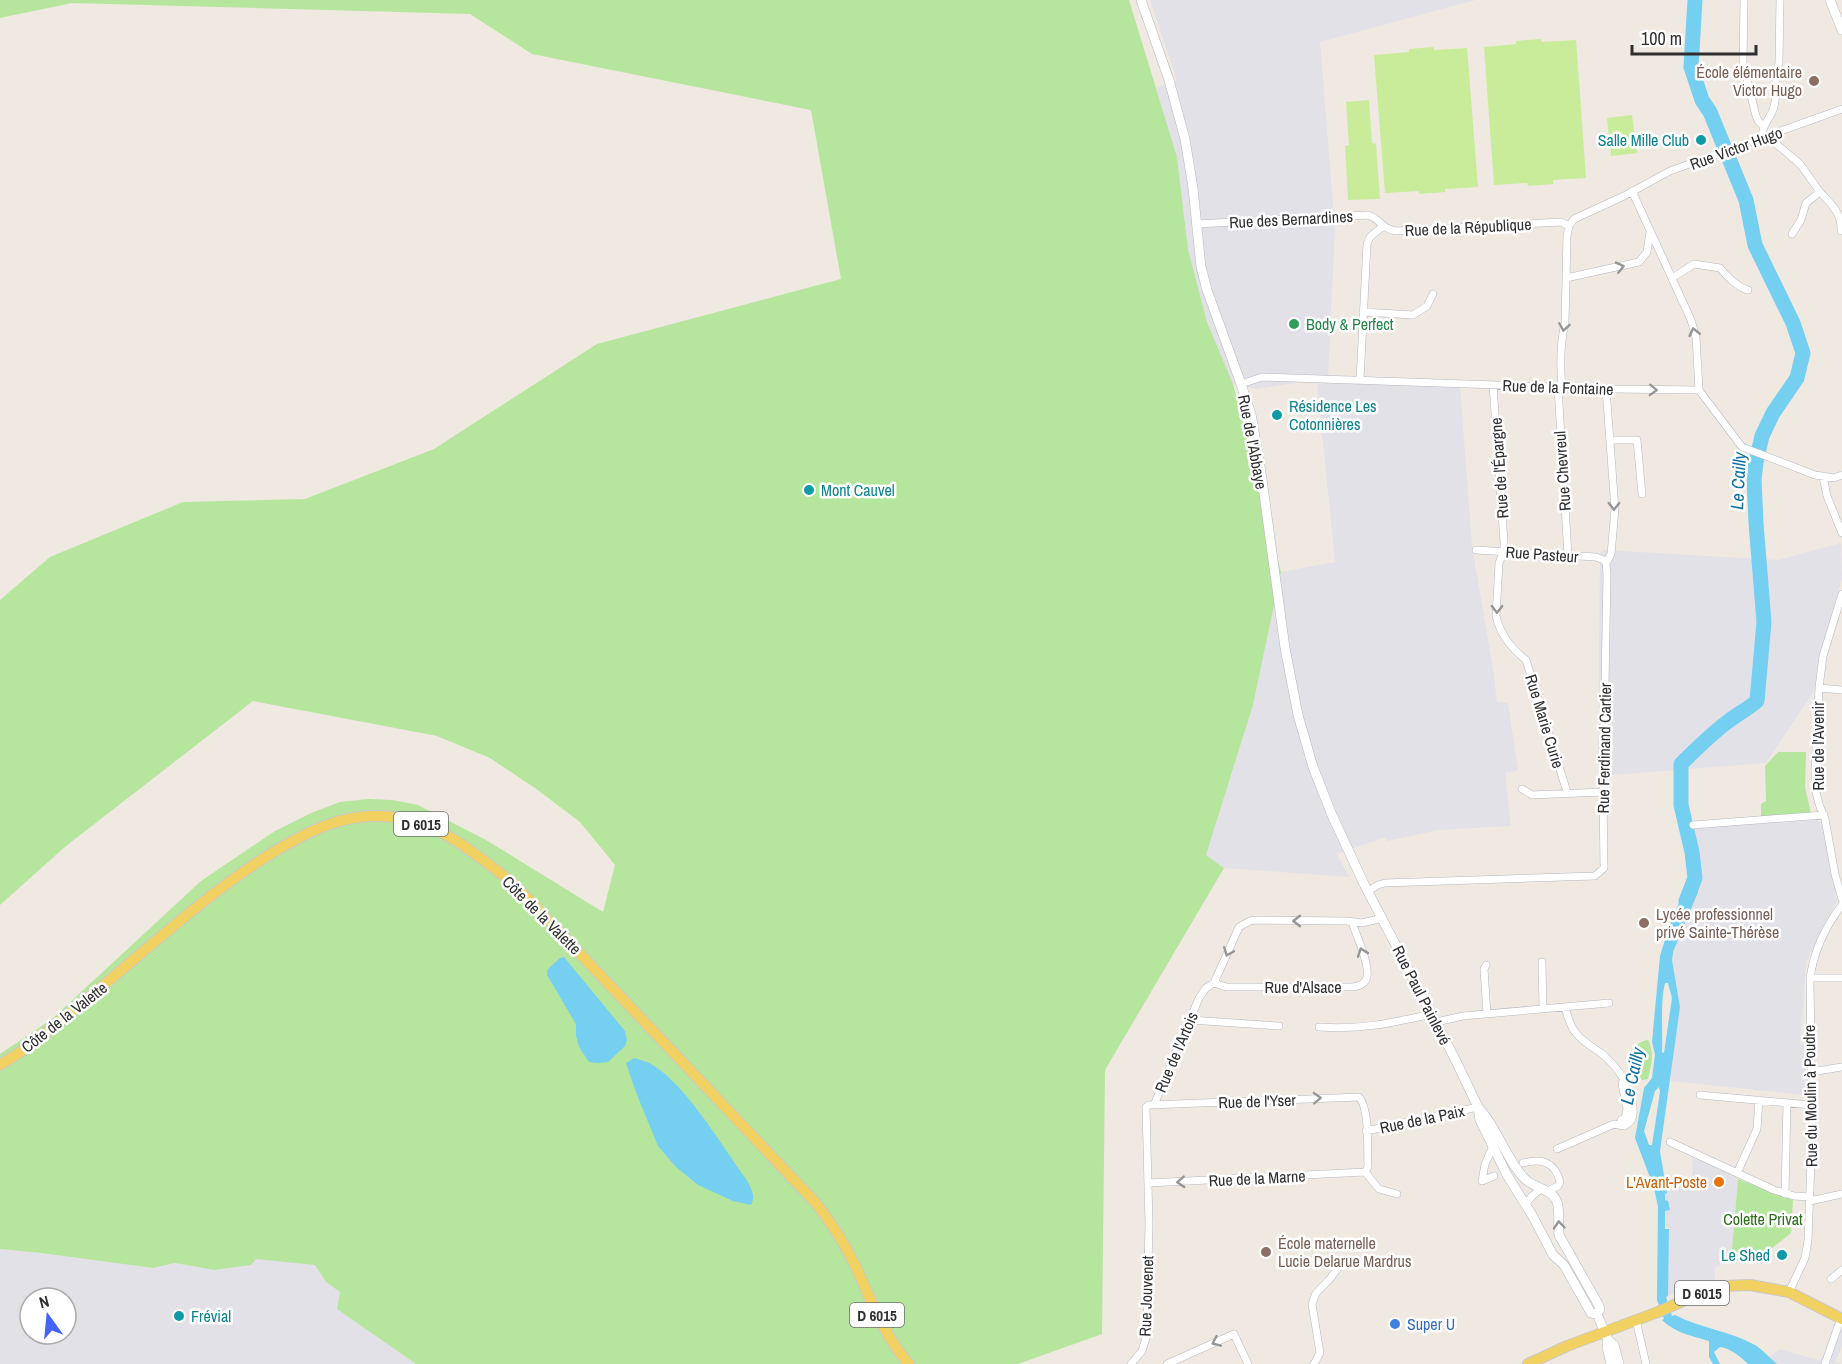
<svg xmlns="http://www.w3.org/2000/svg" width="1842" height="1364" font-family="'Archivo Narrow',sans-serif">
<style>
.industrial{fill:#e3e1e8;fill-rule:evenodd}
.green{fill:#b6e59e}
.pitch{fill:#c9ec9a}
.water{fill:#75cff0;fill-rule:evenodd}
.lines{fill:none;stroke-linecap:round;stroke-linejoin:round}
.river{stroke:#75cff0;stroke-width:15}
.street-casing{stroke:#b4b7c1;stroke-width:8}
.secondary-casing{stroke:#b4b7c1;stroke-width:10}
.primary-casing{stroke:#c9c9c9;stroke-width:12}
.street{stroke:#fff;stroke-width:7}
.secondary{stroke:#fff;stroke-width:9}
.primary{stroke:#f2d163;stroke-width:10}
.oneway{stroke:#969696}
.education-dot{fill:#8d6e63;stroke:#fff;stroke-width:2}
.culture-dot{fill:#0f9aa8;stroke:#fff;stroke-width:2}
.leisure-dot{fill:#2e9e5b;stroke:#fff;stroke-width:2}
.food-dot{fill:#e8710a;stroke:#fff;stroke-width:2}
.shop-dot{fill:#3f7fe0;stroke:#fff;stroke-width:2}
.labels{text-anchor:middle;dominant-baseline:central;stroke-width:5;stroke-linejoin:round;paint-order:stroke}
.shield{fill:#fff;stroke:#6d6d6d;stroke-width:1.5}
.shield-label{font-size:15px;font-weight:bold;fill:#2e2e2e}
.education-label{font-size:16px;fill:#785e54;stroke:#fff;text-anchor:start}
.culture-label{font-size:16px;fill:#0d838f;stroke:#fff;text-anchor:start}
.street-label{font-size:16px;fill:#2e2e2e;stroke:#fff}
.leisure-label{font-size:16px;fill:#27864d;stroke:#fff;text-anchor:start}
.food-label{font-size:16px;fill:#c56008;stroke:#fff;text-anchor:end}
.park-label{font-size:16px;fill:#2c6e1b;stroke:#fff}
.shop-label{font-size:16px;fill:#366cbe;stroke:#fff;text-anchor:start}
.water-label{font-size:18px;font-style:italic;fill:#0d6fa3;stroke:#fff}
</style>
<rect width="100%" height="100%" fill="#efe9e1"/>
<path class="industrial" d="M1150,0H1476L1320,42L1335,229L1328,378L1256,389L1233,384L1207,322L1188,249L1177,157L1156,88L1177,80Z
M1317,383L1460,386L1472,546L1493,669L1497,702L1508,703L1518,770L1505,773L1511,826L1439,830L1387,841L1385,837L1337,854L1349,877L1224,868L1206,855L1253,705L1281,572L1335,562Z
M1841,543L1842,579L1831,615L1818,685L1766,763L1598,776L1600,554L1604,550L1778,560Z
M1817,820L1823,825L1833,874L1837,901L1806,962L1800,1044L1807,1045L1805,1095L1670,1081L1679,1000L1670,961L1672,948L1700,887L1698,858L1691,828Z
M1693,1155L1738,1179L1731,1261L1715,1267V1279L1667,1296L1669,1228L1665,1227V1193L1666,1192V1186L1692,1187Z
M0,1249L41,1253L153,1268L175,1263L214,1270L250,1265L256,1258L316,1265L326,1282L340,1292L416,1364H0ZM30,1298H66V1334H30Z
M1834,1323L1842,1327V1346L1835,1362L1842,1364H1776L1769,1357L1780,1349L1821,1361Z"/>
<path class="green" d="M0,0H1129L1177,157L1188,249L1207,322L1233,384L1281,572L1253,705L1206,855L1224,868L1105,1070L1102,1334L1018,1364H416L337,1309L340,1292L326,1282L315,1265L256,1259L251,1265L214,1270L175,1263L153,1268L41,1253L0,1249V1054L52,1019L201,881L275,831L311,813L340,802L369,799L393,800L418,805L486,840L603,912L615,865L580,822L535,788L490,758L437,736L253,701L66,846L0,905V600L50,557L183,502L305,499L434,449L597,344L841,279L811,110L532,54L470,14L72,3L0,18Z
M1778,752H1806L1805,787L1811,813L1761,818V804L1766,801L1765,766Z
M1648,1040C1655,1053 1651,1065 1648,1079L1642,1080C1638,1076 1634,1073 1632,1068C1628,1056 1635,1041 1648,1040Z
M1738,1179L1793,1200L1791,1233L1756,1261H1731Z"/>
<path class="pitch" d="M1541,39L1542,42L1576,40L1586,178L1553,180V184L1528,186L1527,183L1494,185L1484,47L1516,44V41Z
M1433,47L1434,50L1467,48L1478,187L1445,189V192L1419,194V191L1385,193L1374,55L1409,52V49Z
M1369,100L1372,143L1376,144L1380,199L1348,200L1345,146L1349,145L1346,102Z
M1632,115L1637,153L1611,156L1607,118Z"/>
<path class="water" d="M1698,883V892L1673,952L1672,960L1680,1007L1660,1151L1667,1193L1665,1194V1200L1668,1201L1670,1210L1665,1211V1229H1669L1668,1296L1666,1297L1672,1316L1675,1315C1700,1328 1730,1331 1755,1345C1763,1350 1770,1358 1777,1364H1748C1741,1357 1730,1348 1720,1347L1714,1352L1720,1364H1713L1709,1357V1341C1690,1335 1677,1334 1662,1320L1664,1319L1657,1300L1658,1207L1654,1188L1635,1138L1644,1088L1652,1078L1655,1055L1652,1042L1660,956L1670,924L1687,884ZM1665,983H1668L1672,998L1664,1053L1662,1052C1663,1031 1660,1003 1665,983ZM1659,1087L1660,1092L1652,1145H1649L1644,1131L1655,1091Z
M564,957L625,1031L627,1040L625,1046L608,1062L598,1063L589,1062L579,1047L576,1036V1024L547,975V970L560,958Z
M634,1058C639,1060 646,1061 651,1064C686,1084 722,1146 746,1179C751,1188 756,1195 751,1205L733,1201L698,1185L676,1167L658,1146L637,1095L626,1063Z"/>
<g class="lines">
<path class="river" d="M1686,901L1695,878L1692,852L1681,805V764C1697,748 1712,733 1730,720C1739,713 1748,709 1757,701L1764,622L1756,523L1754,479L1756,462L1762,436L1773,413L1797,378L1803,353L1793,323L1755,245L1746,200L1710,112L1702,100L1691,67L1695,0"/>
<g class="street-casing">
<path id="street" d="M1744,0L1743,63L1756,116L1759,122L1764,126
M1772,135L1775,143L1800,164L1820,192L1806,203L1801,220L1792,234
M1763,138C1760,127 1771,118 1774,107C1778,92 1773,78 1779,63L1780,0
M1632,191L1691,320L1696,337L1699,390
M1820,192C1831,204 1842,213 1841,231
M1196,224L1368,215C1381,219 1380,228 1396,231L1561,222L1569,226
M1566,278L1639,262L1647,252L1650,232
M1672,278L1694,264L1720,268C1726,276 1739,288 1748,290
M1363,312L1413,315L1427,306L1433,294
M1360,380L1367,244L1370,237L1383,226
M1241,384L1262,377L1614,389L1699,390L1742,447L1815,475L1834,478L1842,475
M1493,385L1504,542V551L1499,563L1496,616C1500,634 1512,649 1526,660L1567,792
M1558,387L1568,556
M1562,387C1560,366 1560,344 1565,323L1567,236L1569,226L1574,219L1624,196L1670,171L1842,109
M1610,440H1637L1642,494
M1823,477L1827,496L1842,533
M1476,550L1596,557L1604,560L1606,563
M1842,594L1823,656L1819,688L1815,770V788L1819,804L1825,819L1835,874L1842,899
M1819,688L1842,690
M1522,789L1532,795L1603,792
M1693,825L1824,815
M1368,891L1378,885L1385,883L1595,876L1604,868L1603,792L1607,575L1606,563L1611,554L1615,509L1606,389
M1542,962L1543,1009
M1486,965L1484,969L1487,1014
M1810,978H1842
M1214,983L1226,987H1353C1358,986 1363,985 1366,980C1372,968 1356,935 1352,922
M1190,1020L1279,1026
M1436,1022L1463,1016L1609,1003
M1319,1027C1362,1030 1391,1023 1432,1014
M1811,1072L1842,1067
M1700,1095L1811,1105
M1154,1105L1199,998L1206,988L1214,983L1239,927L1250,921L1255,920L1347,921L1362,923L1383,918
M1621,1120L1625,1118L1627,1109L1622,1084L1623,1081
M1366,1131L1478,1107
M1670,1142L1774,1190L1794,1196L1810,1197
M1557,1149L1614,1124L1624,1126C1632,1122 1634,1117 1633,1108C1632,1087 1617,1066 1601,1053C1592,1047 1583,1042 1576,1033C1570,1027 1568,1016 1565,1008
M1523,1163C1542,1158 1555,1162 1560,1182L1558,1186L1548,1191
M1365,1172L1379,1189L1397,1194
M1737,1173L1757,1129L1759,1100
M1482,1181L1485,1164L1494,1144
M1482,1181L1494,1176
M1148,1183L1365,1172
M1785,1194L1787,1103
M1810,1201L1842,1194
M1525,1205L1532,1196L1541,1189
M1831,1279L1842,1270
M1789,1292L1805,1258L1808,1240L1812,1135L1810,978C1814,951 1825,927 1842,905
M1636,1320L1646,1364
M1131,1364L1142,1351L1149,1328L1147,1308L1149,1224L1146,1107L1149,1105L1359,1097C1370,1109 1367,1150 1368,1167L1365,1172
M1167,1364L1234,1334L1248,1364
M1314,1364L1320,1353L1312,1304L1316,1293L1329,1280L1341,1264
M1825,1364L1841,1318"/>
</g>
<g class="secondary-casing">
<path id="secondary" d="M1141,0L1169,80L1185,139L1193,188L1201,267L1207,290L1241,384L1251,414L1261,472L1285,648L1298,715L1313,767L1332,815L1364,884L1455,1059L1478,1107L1480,1120L1507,1175L1532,1215L1553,1255L1564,1265L1591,1313L1597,1314
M1830,0L1842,30
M1478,1107C1498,1128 1505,1158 1524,1178C1534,1189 1552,1188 1557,1202C1560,1208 1558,1226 1559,1235L1598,1304L1600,1309L1597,1314L1608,1340L1614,1345L1619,1364
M1608,1340L1607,1347L1611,1364"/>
</g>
<g class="primary-casing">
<path id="primary" d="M0,1065C31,1047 59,1022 87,999C145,951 201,899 264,858C293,840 325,821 360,817C376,815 393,816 409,820C450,830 481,859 513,883L815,1202C830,1221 842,1239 853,1261C870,1296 882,1334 909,1364
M1528,1364L1567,1346L1658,1312L1708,1290L1724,1286L1750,1285L1789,1292L1842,1319"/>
</g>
<use href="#street" class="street"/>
<use href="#secondary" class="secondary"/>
<use href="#primary" class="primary"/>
</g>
<defs><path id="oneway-chevron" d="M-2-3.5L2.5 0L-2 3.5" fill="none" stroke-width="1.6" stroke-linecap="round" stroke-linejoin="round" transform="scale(1.5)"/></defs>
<g class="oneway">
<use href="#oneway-chevron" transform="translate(1620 267) rotate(-13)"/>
<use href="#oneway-chevron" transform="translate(1564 327) rotate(99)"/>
<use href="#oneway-chevron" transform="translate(1694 332) rotate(-103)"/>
<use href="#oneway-chevron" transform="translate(1653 390) rotate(2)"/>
<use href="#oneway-chevron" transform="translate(1614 506) rotate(91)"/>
<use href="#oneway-chevron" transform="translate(1497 609) rotate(91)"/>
<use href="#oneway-chevron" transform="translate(1297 921) rotate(-180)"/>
<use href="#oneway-chevron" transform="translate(1228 952) rotate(112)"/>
<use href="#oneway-chevron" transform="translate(1362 952) rotate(-109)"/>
<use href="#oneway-chevron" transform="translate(1317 1098) rotate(-2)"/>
<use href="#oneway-chevron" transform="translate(1181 1182) rotate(177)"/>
<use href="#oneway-chevron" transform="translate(1559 1225) rotate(-95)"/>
<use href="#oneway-chevron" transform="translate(1216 1342) rotate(156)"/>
</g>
<g class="education-dot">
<circle cx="1814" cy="81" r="6"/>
<circle cx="1644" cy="923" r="6"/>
<circle cx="1266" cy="1252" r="6"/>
</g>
<g class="culture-dot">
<circle cx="1701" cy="140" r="6"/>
<circle cx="1277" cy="415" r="6"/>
<circle cx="809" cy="490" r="6"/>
<circle cx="1782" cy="1255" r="6"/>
<circle cx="179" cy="1316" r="6"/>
</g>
<circle class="leisure-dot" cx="1294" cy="324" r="6"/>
<circle class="food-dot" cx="1719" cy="1182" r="6"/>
<circle class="shop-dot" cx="1395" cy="1324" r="6"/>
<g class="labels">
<g class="shield">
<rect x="394" y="812" width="54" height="24" rx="4.5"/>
<rect x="1675" y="1281" width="54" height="24" rx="4.5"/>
<rect x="850" y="1303" width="54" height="24" rx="4.5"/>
</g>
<g class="shield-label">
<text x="421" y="824">D 6015</text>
<text x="1702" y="1293">D 6015</text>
<text x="877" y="1315">D 6015</text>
</g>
<g class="education-label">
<text x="1802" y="72" text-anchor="end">École élémentaire<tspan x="1802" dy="18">Victor Hugo</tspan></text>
<text x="1656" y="914">Lycée professionnel<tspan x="1656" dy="18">privé Sainte-Thérèse</tspan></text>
<text x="1278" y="1243">École maternelle<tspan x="1278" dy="18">Lucie Delarue Mardrus</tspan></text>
</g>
<g class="culture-label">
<text x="1689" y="140" text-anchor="end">Salle Mille Club</text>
<text x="1289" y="406">Résidence Les<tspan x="1289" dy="18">Cotonnières</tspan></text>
<text x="821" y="490">Mont Cauvel</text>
<text x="1770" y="1255" text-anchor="end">Le Shed</text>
<text x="191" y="1316">Frévial</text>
</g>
<g class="street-label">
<text transform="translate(1736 148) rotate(-20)">Rue Victor Hugo</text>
<text transform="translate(1291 219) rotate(-3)">Rue des Bernardines</text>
<text transform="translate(1468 227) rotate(-3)">Rue de la République</text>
<text transform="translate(1558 387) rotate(2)">Rue de la Fontaine</text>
<text transform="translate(1253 442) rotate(79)">Rue de l'Abbaye</text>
<text transform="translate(1499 468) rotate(-94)">Rue de l'Épargne</text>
<text transform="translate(1562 471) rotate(-94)">Rue Chevreul</text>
<text transform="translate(1542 554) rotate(4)">Rue Pasteur</text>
<text transform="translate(1545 721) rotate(73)">Rue Marie Curie</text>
<text transform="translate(1818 746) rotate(-90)">Rue de l'Avenir</text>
<text transform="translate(1604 748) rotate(-89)">Rue Ferdinand Cartier</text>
<text transform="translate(542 915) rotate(45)">Côte de la Valette</text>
<text x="1303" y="987">Rue d'Alsace</text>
<text transform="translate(1422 995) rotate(63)">Rue Paul Painlevé</text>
<text transform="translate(64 1017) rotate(-38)">Côte de la Valette</text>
<text transform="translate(1176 1052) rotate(-67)">Rue de l'Artois</text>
<text transform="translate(1810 1096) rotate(-91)">Rue du Moulin à Poudre</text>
<text transform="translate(1257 1101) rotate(-2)">Rue de l'Yser</text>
<text transform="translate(1422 1119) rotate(-12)">Rue de la Paix</text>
<text transform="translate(1257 1178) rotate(-3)">Rue de la Marne</text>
<text transform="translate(1146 1296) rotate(-88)">Rue Jouvenet</text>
</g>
<g class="leisure-label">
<text x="1306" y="324">Body &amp; Perfect</text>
</g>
<g class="food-label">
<text x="1707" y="1182">L'Avant-Poste</text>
</g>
<g class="park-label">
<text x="1763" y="1219">Colette Privat</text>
</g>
<g class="shop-label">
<text x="1407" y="1324">Super U</text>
</g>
<g class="water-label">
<text transform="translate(1738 481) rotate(-87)">Le Cailly</text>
<text transform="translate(1632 1076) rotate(-78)">Le Cailly</text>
</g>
</g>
<g transform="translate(48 1316) rotate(345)"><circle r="28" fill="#ffffff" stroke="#ababab" stroke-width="1.5"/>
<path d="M0-4.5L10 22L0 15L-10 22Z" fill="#4264fb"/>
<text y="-9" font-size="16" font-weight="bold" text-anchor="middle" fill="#2e2e2e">N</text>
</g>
<path d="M1632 45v9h124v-9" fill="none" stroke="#2e2e2e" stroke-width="3"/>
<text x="1641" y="45" font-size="18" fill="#2e2e2e" stroke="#ffffff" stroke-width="4.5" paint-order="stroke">100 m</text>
</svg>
